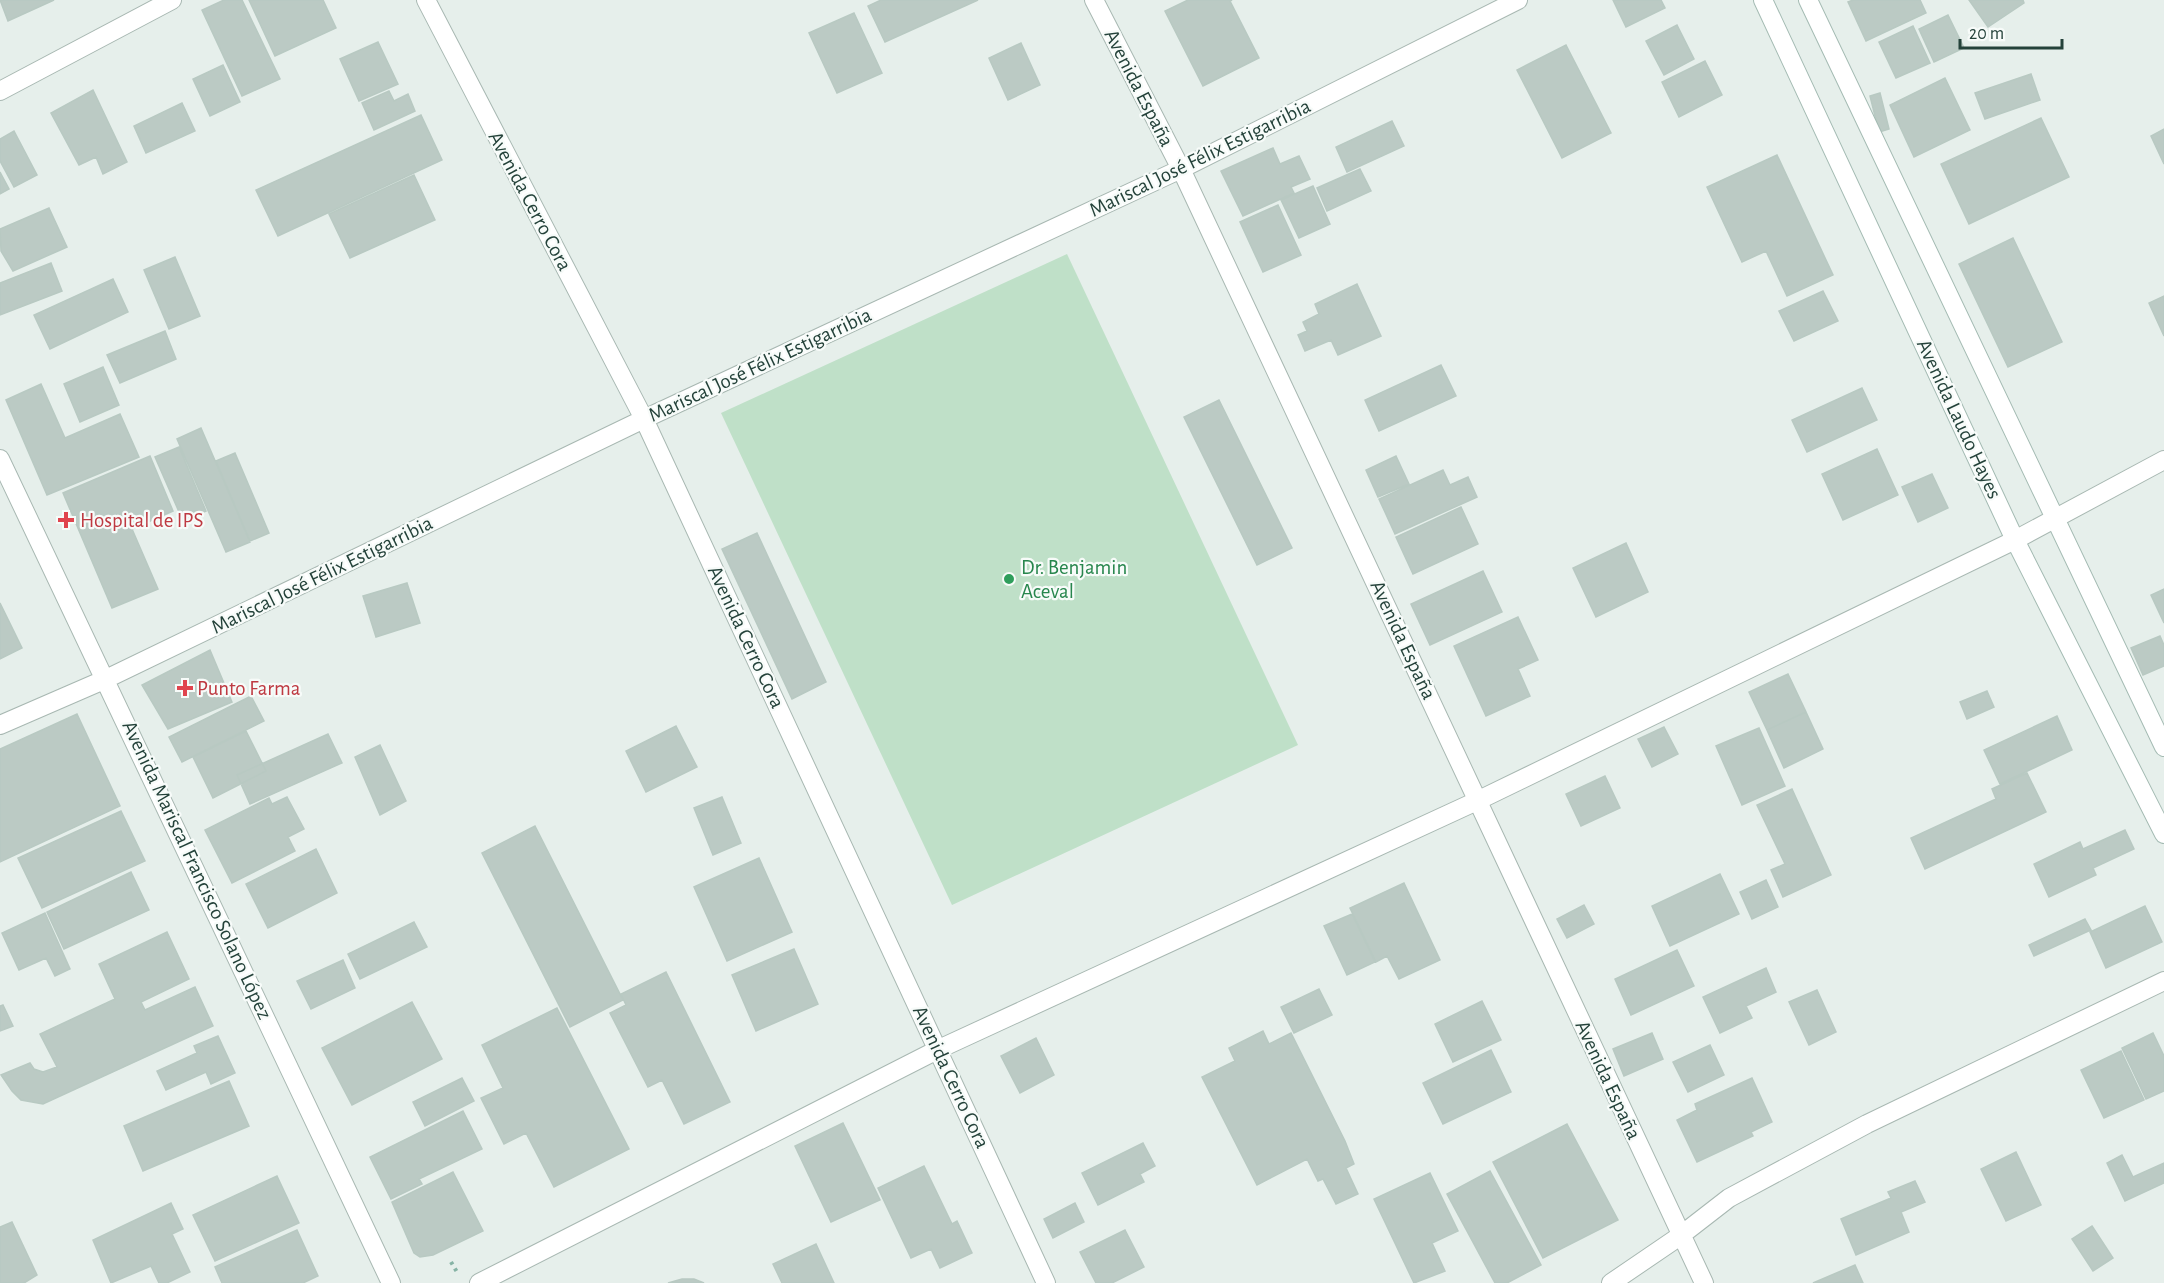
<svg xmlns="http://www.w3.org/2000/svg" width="2164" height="1283" font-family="'Alegreya Sans',sans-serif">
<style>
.green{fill:#bfe0c8}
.building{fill:#bbcac4;stroke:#b8c9c2;stroke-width:1.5}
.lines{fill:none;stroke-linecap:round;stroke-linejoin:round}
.street-casing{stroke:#a8b8b2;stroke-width:20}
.secondary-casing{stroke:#a4bbb3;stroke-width:20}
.path{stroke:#86b3a5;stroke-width:4;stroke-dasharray:3 4.5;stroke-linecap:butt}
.street{stroke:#fff;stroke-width:18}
.secondary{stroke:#fff;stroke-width:18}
.health-dot{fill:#e0444e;stroke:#f7fbf9;stroke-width:2}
.leisure-dot{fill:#2e9e5b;stroke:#f7fbf9;stroke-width:2}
.labels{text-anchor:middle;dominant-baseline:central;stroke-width:4.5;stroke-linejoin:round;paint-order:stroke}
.street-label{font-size:21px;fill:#24423a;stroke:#f7fbf9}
.health-label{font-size:21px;fill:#be3a42;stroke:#f7fbf9;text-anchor:start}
.leisure-label{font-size:21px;fill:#27864d;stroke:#f7fbf9;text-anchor:start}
</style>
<rect width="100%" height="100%" fill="#e6efeb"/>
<path class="green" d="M1067,254L1298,745L952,905L721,413Z"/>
<path class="building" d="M0,0H54L8,21Z
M224,0H242L280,79L242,96L202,10Z
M249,0H323L336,28L275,56Z
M881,0H978L885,42L868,6Z
M1188,0H1232L1230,1L1259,58L1203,86L1165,11Z
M1613,0H1661L1665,8L1626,27Z
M1853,0H1920L1926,13L1866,41L1848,2Z
M1969,0H2023L2024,3L1988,27Z
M854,13L882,73L837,93L809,33Z
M1948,15L1964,48L1934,62L1919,29Z
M1677,25L1694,59L1664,75L1646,41Z
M1913,26L1930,63L1896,78L1879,42Z
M378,42L398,84L359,101L340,59Z
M1021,43L1040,85L1008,100L989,58Z
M1566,45L1611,133L1562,158L1517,70Z
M1705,61L1722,95L1679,117L1662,82Z
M223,65L240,102L210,116L193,79Z
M2031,74L2040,100L1985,119L1975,93Z
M1945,78L1970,130L1914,157L1890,105Z
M93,90L127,162L103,174L96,157L79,165L51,113Z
M389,91L394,101L408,94L415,111L374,130L362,103Z
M1880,93L1889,129L1879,132L1870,96Z
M182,103L195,131L146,153L134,126Z
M421,115L442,160L278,236L256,190Z
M2041,118L2069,177L1969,224L1941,164Z
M1392,121L1404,146L1347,172L1336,147Z
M2164,129V164L2151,136Z
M14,131L37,175L14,187L0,161V139Z
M1273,148L1280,164L1299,156L1310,179L1291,187L1294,193L1243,216L1221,171Z
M1777,155L1833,275L1787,296L1766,251L1742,262L1707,187Z
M1360,169L1371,191L1327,211L1317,188Z
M0,172L9,189L0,194Z
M414,175L435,220L350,258L329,214Z
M1313,186L1330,224L1299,238L1281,200Z
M1278,205L1301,255L1263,272L1240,222Z
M49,208L67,247L13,271L1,251L0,229Z
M2013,238L2062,342L2008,367L1959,264Z
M175,257L200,316L169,329L144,270Z
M51,263L62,291L0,315V283Z
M113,279L128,312L50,349L34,315Z
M1357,284L1381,336L1338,355L1331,340L1305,351L1298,335L1307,331L1303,322L1319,314L1315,304Z
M1823,291L1838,321L1794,341L1779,311Z
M2164,296V336L2149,303Z
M165,331L176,359L120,383L107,355Z
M1441,365L1456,396L1379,431L1365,400Z
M103,367L119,405L80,422L64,384Z
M41,384L65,438L120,414L139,457L47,495L6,400Z
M1862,388L1877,420L1807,452L1792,420Z
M1219,400L1292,548L1257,565L1184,417Z
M201,428L250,542L226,552L177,439Z
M179,447L206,511L183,521L155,457Z
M1877,449L1898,495L1843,520L1822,474Z
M235,453L269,533L250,541L216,461Z
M150,456L173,511L132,529L158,589L112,608L63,493Z
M1396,456L1409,484L1378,497L1366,470Z
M1443,470L1450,485L1468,477L1477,497L1395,534L1379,499Z
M1932,474L1948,508L1918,522L1902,487Z
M1461,507L1478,544L1413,574L1396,537Z
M757,533L826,682L792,699L722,549Z
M1626,543L1648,592L1596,617L1573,568Z
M1483,571L1502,612L1430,645L1411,604Z
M407,583L420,623L376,637L363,596Z
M2164,589V623L2151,595Z
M0,603L22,648L0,659Z
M1518,617L1538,660L1518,669L1530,696L1486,716L1454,646Z
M2160,636L2164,645V666L2143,675L2131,648Z
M210,650L232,702L168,729L142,685Z
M1788,674L1806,712L1767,730L1749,692Z
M1987,691L1994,707L1967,719L1960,702Z
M251,696L264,721L182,762L169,737Z
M1806,712L1823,749L1784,768L1767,730Z
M77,714L120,806L0,862V749Z
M2057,716L2072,750L2000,784L1984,750Z
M676,726L697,767L646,792L626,751Z
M1664,727L1678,754L1652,767L1638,739Z
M1759,728L1785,786L1742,805L1716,746Z
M246,731L266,771L213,798L193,757Z
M328,734L342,763L250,804L237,775Z
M380,745L406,801L380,815L355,757Z
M2027,773L2046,812L1925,869L1911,838L1996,799L1992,789Z
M1605,776L1620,808L1581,826L1566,794Z
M1792,789L1831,875L1783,897L1771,870L1785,864L1757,805Z
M287,797L304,829L288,837L295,851L232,883L205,830L269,798L272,804Z
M722,797L741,843L713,855L694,808Z
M121,811L145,861L42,908L18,858Z
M535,826L623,1000L570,1027L482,853Z
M2125,830L2134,849L2093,868L2096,875L2049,897L2034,864L2080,842L2083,849Z
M316,849L337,893L268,928L246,884Z
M759,858L792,932L727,961L694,887Z
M131,872L149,910L64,949L47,912Z
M1720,874L1739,914L1670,946L1652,906Z
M1766,880L1778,907L1752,919L1740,892Z
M1404,883L1440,960L1399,979L1387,956L1376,962L1350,908Z
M1584,905L1594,924L1567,938L1557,919Z
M2145,906L2162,942L2106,968L2090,932Z
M45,913L70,969L55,976L46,958L19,970L2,933Z
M1352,914L1375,962L1347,975L1324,926Z
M2085,919L2091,930L2034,956L2029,945Z
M414,922L427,947L360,979L348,954Z
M167,932L189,979L141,1002L145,1010L195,987L213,1026L43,1104L21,1100L12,1091L1,1075L30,1063L34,1069L43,1072L57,1067L40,1034L115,999L99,964Z
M794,949L818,1004L756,1031L732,975Z
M1677,950L1694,986L1631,1015L1615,979Z
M343,960L355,988L311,1009L297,981Z
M1766,968L1776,992L1746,1006L1752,1018L1720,1033L1703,997Z
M666,972L730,1102L684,1124L662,1080L648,1087L610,1013L626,1005L621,994Z
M1319,989L1332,1015L1294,1033L1281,1007Z
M1817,990L1836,1032L1809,1045L1789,1002Z
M1482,1001L1501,1040L1453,1062L1435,1024Z
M412,1002L442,1059L352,1105L322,1048Z
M3,1005L13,1026L0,1031V1006Z
M557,1008L629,1149L554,1187L526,1133L504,1144L481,1098L503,1088L482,1045Z
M1263,1031L1269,1044L1291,1033L1345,1141L1354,1164L1346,1168L1358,1194L1336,1204L1323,1179L1318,1181L1307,1159L1257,1185L1202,1077L1235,1061L1229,1048Z
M1652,1033L1663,1059L1624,1076L1613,1049Z
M2153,1033L2164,1056V1091L2146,1099L2122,1048Z
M218,1036L235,1073L211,1084L206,1072L166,1090L157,1071L197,1053L194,1046Z
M1036,1038L1054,1075L1020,1093L1001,1056Z
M1710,1045L1724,1075L1688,1092L1673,1062Z
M1491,1050L1511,1092L1443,1124L1423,1083Z
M2121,1051L2144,1100L2104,1118L2081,1070Z
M462,1078L474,1101L425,1126L413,1102Z
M1752,1078L1772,1122L1751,1132L1753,1136L1697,1162L1677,1120L1697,1110L1695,1104Z
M229,1081L249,1126L143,1171L124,1126Z
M463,1111L482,1149L419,1179L422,1184L391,1199L370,1157Z
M843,1123L880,1200L831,1222L795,1146Z
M1567,1124L1618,1220L1543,1258L1493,1162Z
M1143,1143L1155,1166L1140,1174L1144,1182L1098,1205L1082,1173Z
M2016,1152L2041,1205L2006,1221L1981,1169Z
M2122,1155L2133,1177L2164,1163V1183L2125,1201L2107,1163Z
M924,1166L952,1224L957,1221L972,1253L940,1268L931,1249L911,1258L878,1188Z
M1490,1171L1541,1265L1507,1283H1495L1447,1194Z
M453,1172L483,1231L433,1255L420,1257L414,1253L392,1202Z
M1430,1173L1458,1231L1432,1243L1445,1271L1414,1283L1374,1199Z
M277,1176L299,1223L215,1261L193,1215Z
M1915,1181L1925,1202L1901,1212L1909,1232L1856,1255L1841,1219L1891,1198L1888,1192Z
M171,1203L183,1229L172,1234L190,1272L167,1283H159L151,1266L111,1283L93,1240Z
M1075,1203L1084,1222L1053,1238L1044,1219Z
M12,1222L37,1275L24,1283H0V1227Z
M2092,1226L2113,1258L2093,1271L2072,1239Z
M297,1230L318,1276L303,1283H222L215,1267Z
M1125,1230L1144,1267L1112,1283H1096L1080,1252Z
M816,1244L834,1283H782L773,1264Z
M1855,1265L1863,1283H1813Z
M682,1279H694L704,1283H668Z"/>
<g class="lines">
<g class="street-casing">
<path id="street" d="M426,0L644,419L1046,1283
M1094,0L1181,169L1704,1283
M0,91L172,0
M0,459L391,1283
M0,725L106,679L644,419L1181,169L1518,0
M479,1283L939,1049L1479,800L2015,540L2164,460
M1611,1283L1680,1236L1729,1198L1867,1124L2164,981"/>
</g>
<g class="secondary-casing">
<path id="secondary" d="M1763,0L2015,540L2164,834
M1808,0L2164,747"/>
</g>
<path class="path" d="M451,1262L457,1272"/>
<use href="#street" class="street"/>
<use href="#secondary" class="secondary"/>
</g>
<g class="health-dot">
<path d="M63 511h6v6h6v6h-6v6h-6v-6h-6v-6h6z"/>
<path d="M182 679h6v6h6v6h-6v6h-6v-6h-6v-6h6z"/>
</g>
<circle class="leisure-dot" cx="1009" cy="579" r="6"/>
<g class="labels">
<g class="street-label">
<text transform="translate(1139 88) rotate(63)">Avenida España</text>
<text transform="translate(1200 158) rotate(-26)">Mariscal José Félix Estigarribia</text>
<text transform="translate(530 201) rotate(62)">Avenida Cerro Cora</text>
<text transform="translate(760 365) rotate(-25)">Mariscal José Félix Estigarribia</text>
<text transform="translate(1959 419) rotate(65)">Avenida Laudo Hayes</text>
<text transform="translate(322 575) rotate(-26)">Mariscal José Félix Estigarribia</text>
<text transform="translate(746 637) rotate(65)">Avenida Cerro Cora</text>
<text transform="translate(1403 640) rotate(65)">Avenida España</text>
<text transform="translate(197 870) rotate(65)">Avenida Mariscal Francisco Solano López</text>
<text transform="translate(951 1077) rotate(65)">Avenida Cerro Cora</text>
<text transform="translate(1608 1080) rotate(65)">Avenida España</text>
</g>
<g class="health-label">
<text x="80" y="520">Hospital de IPS</text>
<text x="197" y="688">Punto Farma</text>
</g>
<g class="leisure-label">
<text x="1021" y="567">Dr. Benjamin<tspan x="1021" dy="24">Aceval</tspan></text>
</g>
</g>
<path d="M1960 39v9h102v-9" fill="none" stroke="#24423a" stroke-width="3"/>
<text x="1969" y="39" font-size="18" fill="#24423a" stroke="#f7fbf9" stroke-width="4.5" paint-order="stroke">20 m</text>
</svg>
